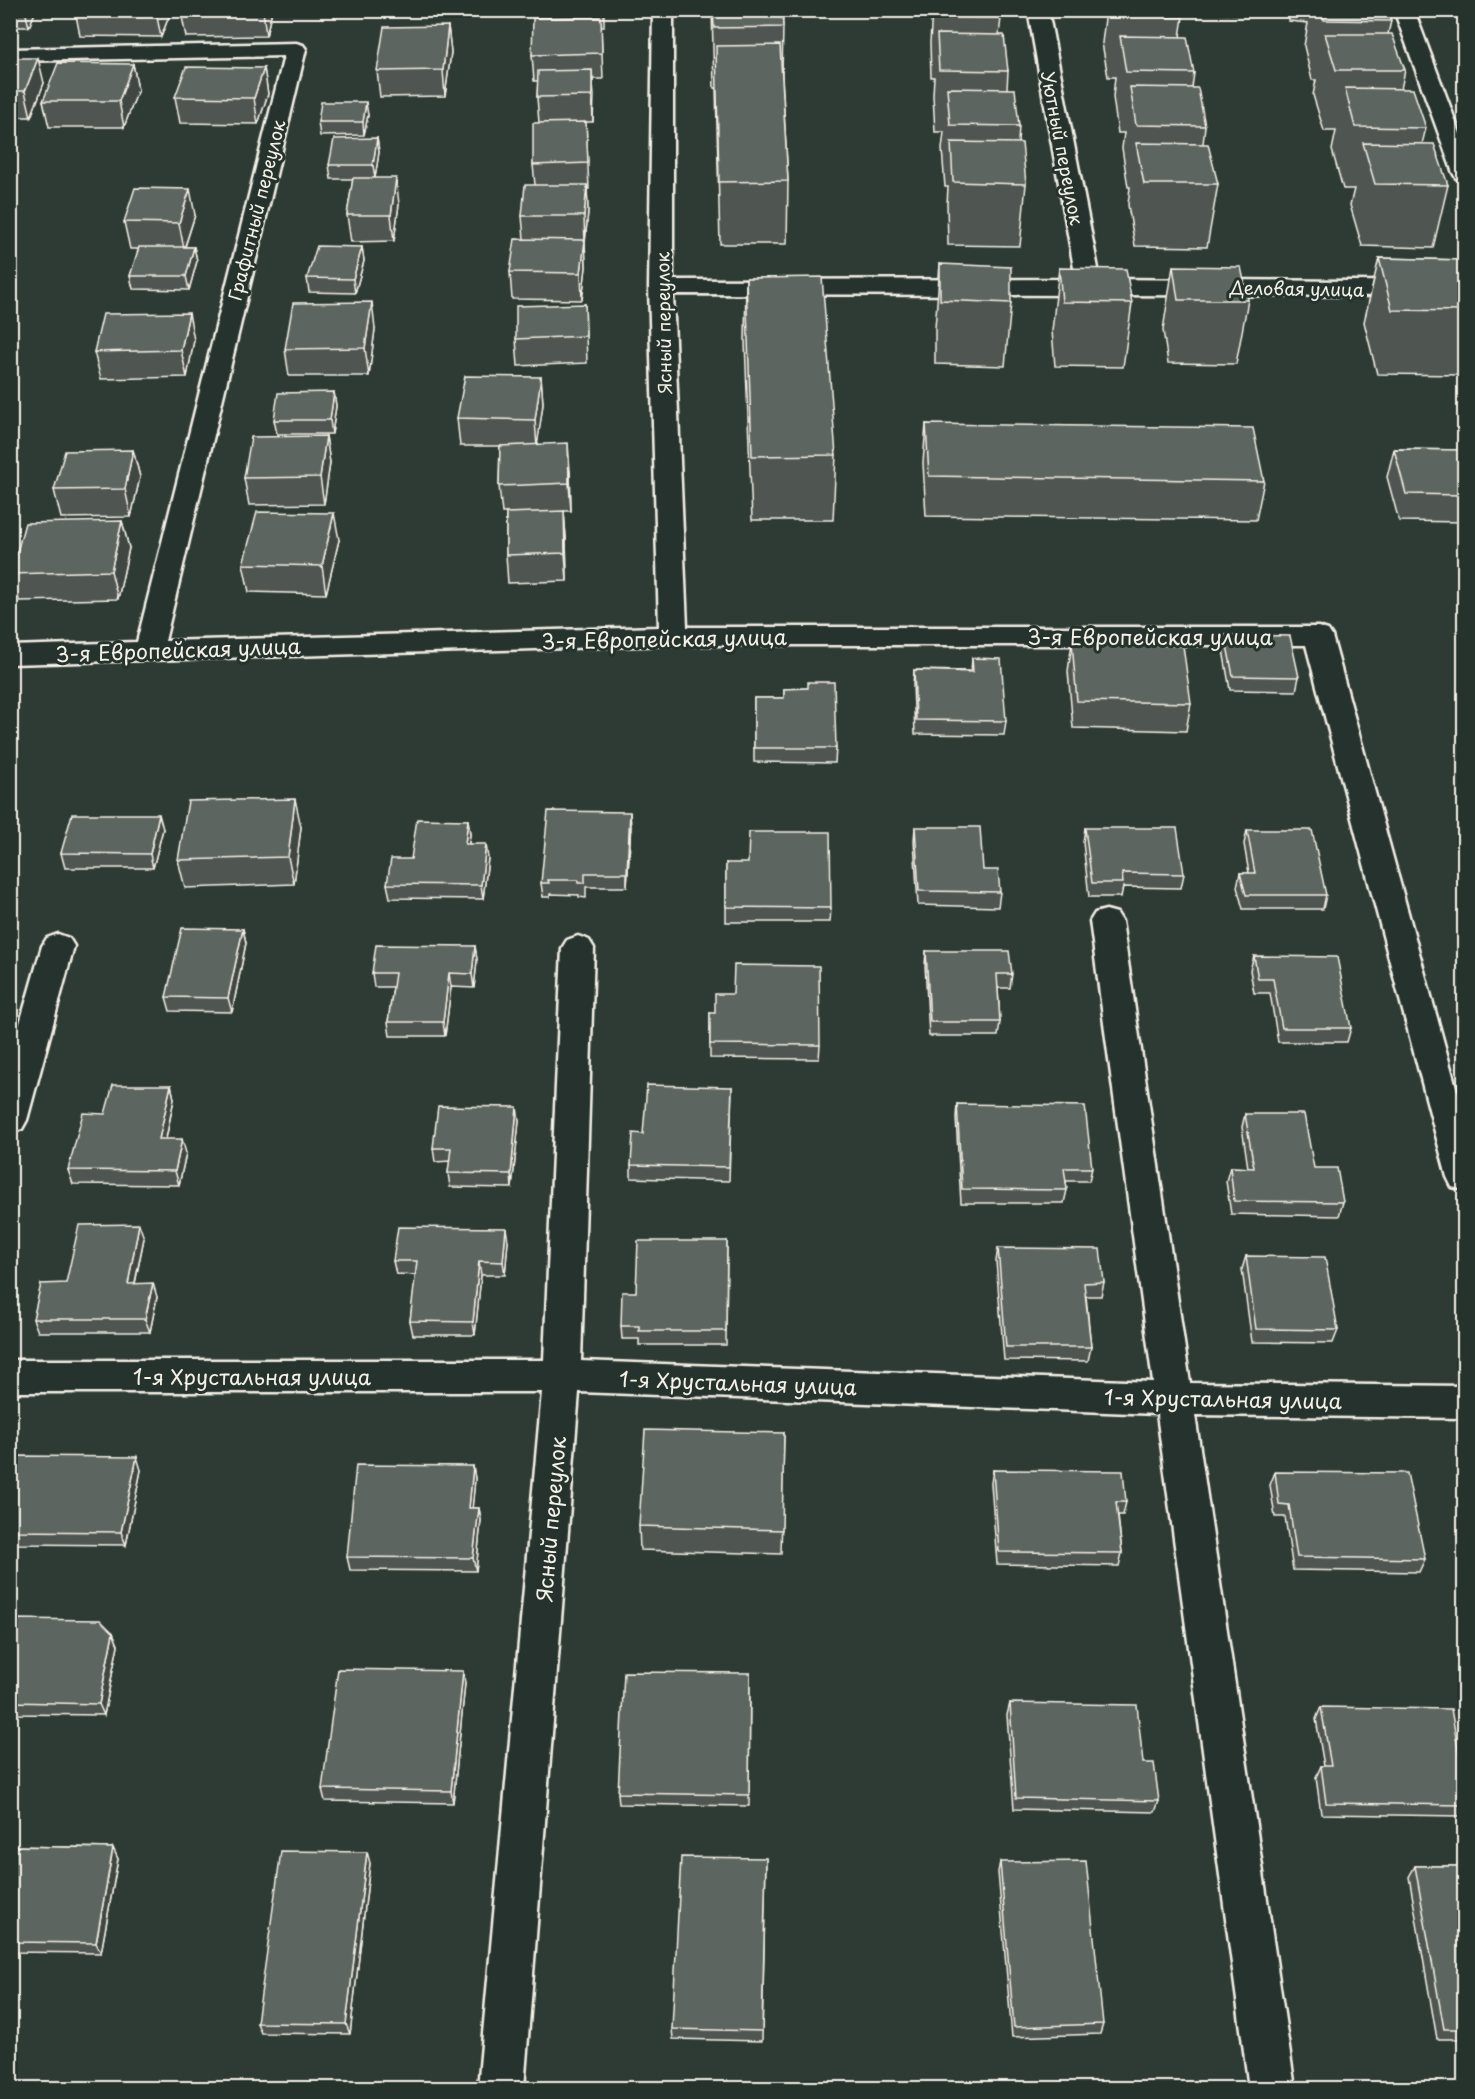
<svg xmlns="http://www.w3.org/2000/svg" width="1475" height="2099" font-family="'Playpen Sans',sans-serif">
<style>
.lines{fill:none;stroke-linecap:round;stroke-linejoin:round}
.minor-casing{stroke:#f4f1e8;stroke-width:5}
.minor{fill:#26332d;fill-rule:evenodd}
.wall{fill:#4f5751;stroke:#f4f1e8;stroke-width:1.5}
.shaded-wall{fill:#404742;stroke:#f4f1e8;stroke-width:1.5}
.building{fill:#5c655e;stroke:#f4f1e8;stroke-width:1.5}
.labels{text-anchor:middle;dominant-baseline:central;stroke-width:6;stroke-linejoin:round;paint-order:stroke}
.far-street-label{font-size:18px;fill:#f4f1e8;stroke:#26332d}
.street-label{font-size:21px;fill:#f4f1e8;stroke:#26332d}
</style>
<rect width="100%" height="100%" fill="#2e3b34"/>
<filter id="ink" filterUnits="userSpaceOnUse"><feTurbulence type="fractalNoise" baseFrequency=".0167" numOctaves="2"/><feDisplacementMap in="SourceGraphic" scale="12" xChannelSelector="R" yChannelSelector="G"/><feConvolveMatrix kernelMatrix="1 2 1 2 8 2 1 2 1" color-interpolation-filters="sRGB"/></filter>
<g filter="url(#ink)">
<g class="lines">
<g class="minor-casing">
<path id="minor" d="M653,10H673V280L1076,279L1028,10H1048L1100,279L1464,282V296L673,294L687,627H1318L1328,630L1332,636L1464,1116V1190L1452,1187L1447,1177L1306,645H673L10,664V646L137,642L284,56L10,61V49L296,43L303,45L306,49L165,641L659,627L649,287Z
M1394,10H1414L1464,144V180L1456,178L1453,173Z
M1106,910L1117,913L1122,921L1190,1383L1464,1386V1418L1195,1415L1295,2088H1249L1157,1414L579,1392L524,2088H478L542,1392H10V1360H544L562,948L567,940L578,936L589,940L594,948L581,1361L1153,1382L1090,921L1095,913Z
M58,934L69,938L74,946L27,1120L22,1129L10,1133V1058L42,946L47,938Z"/>
</g>
<use href="#minor" class="minor"/>
</g>
<path class="wall" d="M10,10H36L29,27H10Z
M75,10H171V11L161,37L80,36Z
M272,10L266,36L186,37L181,12Z
M540,10H604V27H601L603,79H593V122H586L589,189H587L588,211L585,243L586,267L582,300L512,299L510,272L524,239L522,216L535,185L533,165L539,123L537,97L538,81H534L532,55L540,18Z
M712,10H782L783,27L782,75L788,181L787,244H720L716,88H714Z
M932,10H1002L999,35L1008,71L1007,89L1019,126L1018,143L1026,184L1020,246L948,245L947,204L948,187H945L942,149L944,132H935L933,95L934,77H931L930,43Z
M1106,10H1181L1183,17L1180,37L1194,73L1192,88L1205,126L1203,144L1218,184L1207,247L1135,246L1128,205L1130,187H1128L1122,148L1124,133H1118L1113,97L1115,77H1108L1102,43Z
M1195,10H1256L1255,16Z
M1290,10H1388L1391,21L1388,34L1405,70L1401,89L1426,128L1422,144L1448,185L1433,248L1362,246L1350,205L1354,189H1343L1332,150L1336,131H1324L1313,95L1316,80H1312L1304,46L1308,23L1289,21Z
M448,26L451,52L445,96L380,97L377,71Z
M10,58L44,83L31,117H10Z
M133,64L138,90L124,127H49L43,101Z
M264,68L268,94L258,124L180,123L175,97Z
M368,115L364,135L320,136L318,122Z
M377,138L379,152L375,178L399,204L394,241L351,242L347,215L353,179H331L329,165Z
M195,215L185,247H194L197,261L189,290L133,289L130,276L139,249H130L124,222Z
M362,247L364,261L355,293L309,292L307,278Z
M1379,258L1464,260V375L1377,374L1364,322Z
M940,264L1011,303L1005,366L935,364V328Z
M1173,266L1248,300L1236,364L1168,363L1163,330Z
M1059,268L1132,303L1123,367L1055,366L1052,331Z
M746,278L836,455L833,520H752L745,342Z
M585,304L587,363L518,366L516,339Z
M375,329L369,376H289L285,349Z
M194,340L187,377L101,379L94,352Z
M541,377L543,404L537,444L570,471L571,511H564L566,538L567,581L508,583L506,555V513H502L499,486L500,446H460L457,418Z
M334,392L336,406L332,434H277L274,420Z
M926,424L1264,481L1256,520L926,516L923,463Z
M326,436L330,463L324,504L249,505L244,478Z
M1394,449L1464,450V522L1399,521L1387,477Z
M133,450L140,477L131,517L61,518L54,490Z
M122,521L129,548L118,599L19,601L11,574Z
M339,540L326,594L249,592L243,564Z
M1225,635L1299,677L1296,691L1230,690L1223,650Z
M1096,638L1124,644L1191,703L1186,731L1073,728L1068,671L1072,643L1096,644Z
M972,658L1006,721L1004,735L915,734L913,685L914,670L971,671Z
M808,688L836,748L835,763L754,762V698H784V689Z
M468,820L470,834L469,844L488,858L483,899L390,898L387,884L411,859Z
M631,826L627,887H586V898L579,897V895L550,894V897H543L541,883Z
M301,827L294,884L185,888L178,860Z
M915,827L983,870L1000,892L998,907L918,905L914,841Z
M1085,828L1184,874L1181,888L1123,887L1121,897H1089L1083,842Z
M163,829L153,868H65L61,853Z
M1247,830L1326,895L1323,909H1243L1237,887L1240,873H1249L1244,844Z
M726,863L831,908L830,922H726Z
M243,929L246,943L232,1012L170,1011L166,997Z
M475,946L477,960L474,988L451,987L445,1036H390L388,1022L393,987H374L372,973Z
M926,951L1012,974L1010,988H998L1000,1022L998,1036H929L925,965Z
M1254,956L1351,1028L1347,1042H1278L1270,993H1254L1250,970Z
M710,1013L820,1045L819,1059L710,1058Z
M171,1085L174,1099L166,1139L186,1153L179,1185L73,1184L68,1170L105,1114Z
M732,1087L729,1181L631,1178V1165L643,1134Z
M957,1104L1092,1168L1089,1181H1066L1067,1190L1064,1203H961L956,1118Z
M1245,1114L1343,1202L1339,1216L1231,1214L1226,1181L1230,1167L1248,1168L1242,1127Z
M519,1121L512,1188L450,1187L448,1173L450,1161L435,1162L433,1148Z
M144,1238L135,1284L157,1297L150,1332H38L33,1319L66,1283Z
M508,1241L505,1275H481L475,1335H413L410,1321L416,1275L396,1274L393,1261Z
M727,1241L726,1345H639V1339H622L621,1326L636,1292Z
M998,1248L1104,1282L1101,1296H1086L1091,1347L1088,1361L1004,1360L996,1261Z
M1246,1256L1338,1330L1333,1343L1252,1342L1242,1269Z
M784,1433L781,1554L640,1550L639,1526Z
M473,1466L475,1479L472,1508H479L481,1520L476,1571L350,1570L347,1557Z
M141,1470L126,1545L18,1544L10,1537V1473Z
M993,1470L1126,1502L1123,1515H1118L1122,1553L1119,1566L997,1564L991,1483Z
M1275,1472L1425,1559L1419,1572L1293,1570L1285,1517H1275L1270,1485Z
M10,1619L113,1633L118,1645L104,1715L10,1714Z
M750,1673L749,1806L619,1804L618,1793Z
M465,1683L453,1803L325,1801L322,1789Z
M1010,1703L1143,1763L1159,1801L1155,1812L1014,1809L1007,1715Z
M1321,1707L1464,1782V1813L1463,1816L1321,1814L1316,1777L1321,1766H1324L1316,1719Z
M10,1846L113,1848L118,1859L101,1953L10,1952Z
M766,1858L762,2041L673,2039L672,2029Z
M1000,1862L1103,2024L1100,2034L1012,2037L998,1872Z
M370,1863L350,2034L261,2033L257,2023Z
M1415,1866H1464V2039H1437L1409,1877Z"/>
<path class="shaded-wall" d="M25,10H36L29,27Z
M157,10L171,11L161,37L156,12Z
M263,10H272L266,36Z
M448,26L451,52L445,96L443,70Z
M38,58L44,83L31,117L25,91Z
M133,64L138,90L124,127L119,101Z
M264,68L268,94L258,124L254,98Z
M592,70L594,96L593,122L592,96Z
M366,102L368,115L364,135L363,122Z
M377,138L379,152L375,178L373,165Z
M396,178L399,204L394,241L391,215Z
M587,185L588,211L585,243L584,216Z
M190,189L195,215L184,249L179,223Z
M585,240L586,267L582,300L581,273Z
M194,247L197,261L189,290L186,276Z
M362,247L364,261L355,293L353,279Z
M372,302L375,329L369,376L365,348Z
M189,313L194,340L187,377L181,350Z
M541,377L543,404L537,447L535,420Z
M334,392L336,406L332,434L330,420Z
M326,436L330,463L324,504L320,477Z
M568,443L570,471L571,511L569,483Z
M133,450L140,477L131,517L125,489Z
M564,511L566,538L567,581L565,553Z
M334,513L339,540L326,594L322,566Z
M122,521L129,548L118,599L111,571Z
M295,799L301,827L294,884L288,857Z
M630,812L631,826L627,887V873Z
M159,814L163,829L153,868L150,854Z
M468,820L470,834L467,858L465,844Z
M486,844L488,858L483,899L481,885Z
M243,929L246,943L232,1012L228,998Z
M475,946L477,960L474,988L472,974Z
M449,973L451,987L445,1036L443,1022Z
M171,1085L174,1099L163,1153L159,1139Z
M517,1107L519,1121L512,1188L511,1174Z
M182,1139L186,1153L179,1185L175,1171Z
M139,1224L144,1238L132,1297L128,1284Z
M506,1228L508,1241L505,1275L503,1262Z
M479,1261L481,1275L475,1335L473,1322Z
M153,1283L157,1297L150,1332L145,1319Z
M137,1457L141,1470L126,1545L121,1532Z
M473,1466L475,1479L471,1521L469,1508Z
M479,1508L481,1520L476,1571L473,1558Z
M113,1633L118,1645L104,1715L99,1704Z
M463,1671L465,1683L453,1803L451,1791Z
M113,1848L118,1859L101,1953L96,1943Z
M367,1852L370,1863L350,2034L346,2024Z"/>
<path class="building" d="M75,10H157L156,12Z
M182,10H263L181,12Z
M713,10H782L783,27L714,28Z
M935,10H1000V18L935,17Z
M1114,10H1181L1183,17H1116Z
M1321,10H1388L1391,21L1324,20Z
M601,17L602,53L532,55L533,18Z
M448,26L443,70L377,71L384,27Z
M937,34L1004,35L1008,71L939,70Z
M1325,34H1392L1405,70H1336Z
M1120,36L1187,37L1194,73L1126,72Z
M780,45L788,181L719,182L716,46Z
M10,58H38L25,91H10Z
M58,63L133,64L119,101H43Z
M186,67L264,68L254,98L175,97Z
M592,70V96L537,97L538,71Z
M1130,87L1198,88L1205,126L1136,125Z
M947,88L1015,89L1019,126L950,125Z
M1345,88L1413,89L1426,128L1355,127Z
M321,102H366L363,122H318Z
M586,122L588,163L533,165V123Z
M377,138L373,165H329L334,139Z
M951,142L1022,143L1026,184L953,182Z
M1136,143L1208,144L1218,184H1144Z
M1363,143L1434,144L1448,185L1375,184Z
M353,178H396L391,215H347Z
M525,185H587L584,216H522Z
M135,188L190,189L179,223L124,222Z
M515,239L585,240L581,273L510,272Z
M317,246L362,247L353,279L307,278Z
M139,247H194L186,276H130Z
M1379,258L1464,260V311L1392,310Z
M940,264L1011,267V303L940,300Z
M1173,266L1241,267L1248,300H1178Z
M1059,268L1126,269L1132,303L1062,302Z
M822,277L836,455L752,456L746,278Z
M372,302L365,348L285,349L293,303Z
M585,304L586,336L516,339V306Z
M189,313L181,350L94,352L103,314Z
M465,376L541,377L535,420L457,418Z
M334,392L330,420H274L278,393Z
M926,424L1253,428L1264,481L929,476Z
M326,436L320,477L244,478L251,437Z
M568,443L569,483L499,486L500,446Z
M1394,449L1464,450V495L1406,494Z
M133,450L125,489L54,490L65,451Z
M564,511L565,553L506,555V513Z
M257,512L334,513L322,566L243,564Z
M122,521L111,571L11,574L25,523Z
M1225,635L1290,636L1299,677L1233,676Z
M1096,638L1124,639V644L1183,646L1191,703L1077,701L1072,643L1097,644Z
M972,658L1001,659L1006,721L916,720L914,670L973,672Z
M808,682H834L836,748H754V698H784V689L808,688Z
M295,799L288,857L178,860L188,801Z
M548,811L630,812L627,873H585V883H578V880H548L549,883H541Z
M72,814H159L150,854L61,853Z
M417,819L468,820L465,844H486L481,885L387,884L391,859H411Z
M915,827H980L983,870H998L1000,892L919,891Z
M1085,828H1177L1184,874L1122,873L1123,883H1092Z
M1247,830H1312L1326,895H1246L1240,873H1255Z
M749,832H830L831,908L726,907V863H748Z
M182,928L243,929L228,998L166,997Z
M376,945L475,946L472,974L449,973L443,1022H388L395,973H372Z
M926,951H1009L1012,974H997L1000,1022H930Z
M1254,956L1337,957L1351,1028H1282L1273,979H1258Z
M734,965L819,966L820,1045L710,1044V1013H715V994H733Z
M113,1085H171L159,1139H182L175,1171L68,1170L83,1113L105,1114Z
M647,1085L732,1087L729,1167L631,1165L633,1133L643,1134Z
M957,1104L1085,1106L1092,1168H1064L1067,1190L962,1189Z
M438,1106L517,1107L511,1174L448,1173L451,1148H433Z
M1245,1114H1304L1314,1168H1337L1343,1202L1234,1201L1230,1167L1254,1168Z
M139,1224L128,1284L153,1283L145,1319H33L41,1284L66,1283L79,1225Z
M398,1227L506,1228L503,1262L479,1261L473,1322L410,1321L417,1261H393Z
M638,1241H727L726,1331H639V1326H621L622,1292H636Z
M998,1248L1100,1249L1104,1282L1084,1283L1091,1347H1006Z
M1246,1256L1325,1257L1338,1330L1256,1329Z
M645,1430L784,1433L782,1530L639,1526Z
M15,1456L137,1457L121,1532L12,1531L10,1530V1473Z
M356,1465L473,1466L469,1508H479L473,1558L347,1557Z
M993,1470L1123,1471L1126,1502H1116L1122,1553L999,1552Z
M1275,1472L1407,1473L1425,1559L1297,1557L1289,1505L1279,1504Z
M10,1619L100,1620L113,1633L99,1704L10,1702Z
M338,1669L463,1671L451,1791L322,1789Z
M624,1672L750,1673L749,1795L618,1793Z
M1010,1703L1137,1705L1143,1763H1154L1159,1801L1016,1798Z
M1321,1707L1451,1709L1464,1782V1805L1326,1803L1321,1766H1331Z
M10,1846L113,1848L96,1943L10,1942Z
M281,1851L367,1852L346,2024L257,2023Z
M681,1857L766,1858L762,2031L672,2029Z
M1086,1861L1103,2024L1014,2027L1000,1862Z
M1415,1866H1464V2029H1444Z"/>
</g>
<g class="labels">
<g class="far-street-label">
<text transform="translate(1063 148) rotate(79)">Уютный переулок</text>
<text transform="translate(256 210) rotate(-76)">Графитный переулок</text>
<text transform="translate(1297 288) rotate(1)">Деловая улица</text>
<text transform="translate(663 323) rotate(-91)">Ясный переулок</text>
</g>
<g class="street-label">
<text x="1150" y="636">3-я Европейская улица</text>
<text transform="translate(664 638) rotate(-1)">3-я Европейская улица</text>
<text transform="translate(178 649) rotate(-2)">3-я Европейская улица</text>
<text x="252" y="1376">1-я Хрустальная улица</text>
<text transform="translate(738 1382) rotate(2)">1-я Хрустальная улица</text>
<text transform="translate(1223 1398) rotate(1)">1-я Хрустальная улица</text>
<text transform="translate(550 1519) rotate(-85)">Ясный переулок</text>
</g>
</g>
<rect width="1475" height="2099" fill="none" stroke="#26332d" stroke-width="36"/>
<rect x="18" y="18" width="1439" height="2063" fill="none" stroke="#f4f1e8" stroke-width="2" filter="url(#ink)"/>
</svg>
